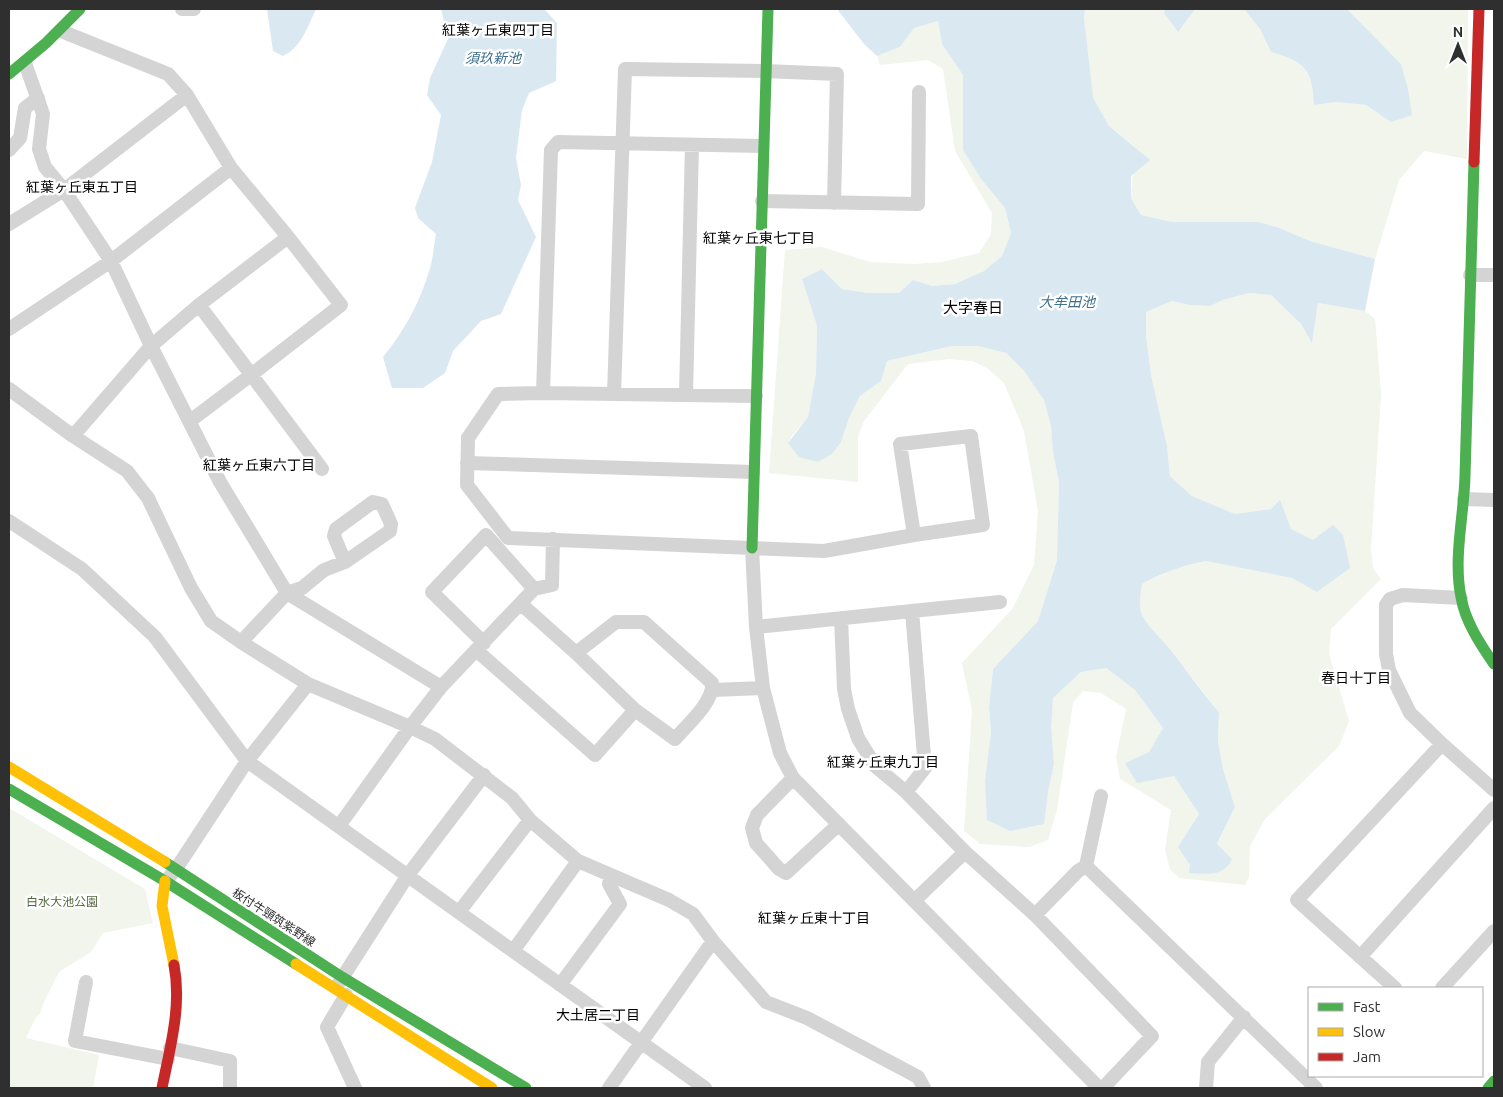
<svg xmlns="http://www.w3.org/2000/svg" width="1503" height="1097" font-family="Ubuntu,'Noto Sans JP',sans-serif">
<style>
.green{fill:#f1f5ec}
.water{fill:#dae8f1}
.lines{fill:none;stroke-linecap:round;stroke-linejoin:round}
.street{stroke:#d4d4d4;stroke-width:14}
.fast{stroke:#4caf50;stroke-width:11}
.slow{stroke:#ffc107;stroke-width:11}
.jam{stroke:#c62828;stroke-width:11}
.labels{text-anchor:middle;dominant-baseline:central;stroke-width:5;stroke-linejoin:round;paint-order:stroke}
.park-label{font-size:12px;fill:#52693e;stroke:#fff}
.street-label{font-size:12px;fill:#2f2f2f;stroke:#fff}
.neighbourhood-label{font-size:14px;fill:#000;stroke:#fff}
.water-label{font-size:14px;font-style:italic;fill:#3f708f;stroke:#fff}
.quarter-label{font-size:15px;fill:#000;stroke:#fff}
</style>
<rect width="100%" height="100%" fill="#fff"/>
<path class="green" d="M1085,9H1165L1164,13L1178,32L1195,9H1244L1260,29L1271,52C1305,62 1312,68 1314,105L1335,102L1366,105L1391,122L1401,64L1347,9H1468L1467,159L1424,151L1399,180L1375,259L1310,241L1277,227L1258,222H1172L1141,215L1131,198L1135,147L1109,126L1092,98L1084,17Z
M938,21L942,44L963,75V150L981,179L1005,208L1011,233L1002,256L984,271L955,284L932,286L913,280L899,293H868L842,289L822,269L802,279L817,326L816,373L808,417L792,436L788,443L841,442L849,418L860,396L881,381L887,361L952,346H978L1006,353L1024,371L1044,400L1051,426L1053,452L1059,483L1057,560L1038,621L993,669L989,707L991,733L985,780L1048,792L1054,764L1050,727L1053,698L1081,672L1106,668L1135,690L1163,728L1149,752L1126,763L1174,776L1199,814L1178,847L1232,859L1217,845L1235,807L1223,769L1218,741L1219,712C1201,691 1186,669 1169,648C1160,637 1149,628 1142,615C1138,607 1141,593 1142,584C1162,574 1184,565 1206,561L1292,578L1317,591L1313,541L1291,529L1271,509L1235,514L1192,496L1170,476L1167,446L1151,375L1146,335V312L1172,301L1189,305L1210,306L1223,300L1249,293L1271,295L1301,324L1312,342L1318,303L1365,311L1375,319L1381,394L1371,550L1373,568L1381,579L1331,629L1329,654L1349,721L1339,746L1265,819L1250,846L1249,877L1245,885L1179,878L1170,869L1165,850L1171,810L1120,779L1116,757L1126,709L1101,693L1083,691L1073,703L1057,810L1048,840L1029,847L980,844L964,831L972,711L962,663L1013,608L1034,565L1038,511L1024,431L1004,383L987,368L972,361L949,359L908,364L864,421L858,436V482L769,473L785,250L822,247L870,262L914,264L942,262L979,253L991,234L992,213L955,151L943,69L928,60L880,65L877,56L900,47L914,28Z
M9,808L145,889L153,923L103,933L91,952L59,972L43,1004L40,1014L36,1017L26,1038L99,1055L93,1088H9Z"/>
<path class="water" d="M267,9H316C308,26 301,48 283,56L273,51Z
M441,9H544L557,23L556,81L529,93L522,110L516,158L521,185L518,200L536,237L501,314L481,321L453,351L445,373L423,388H392L383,357C404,332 421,300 430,268C433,258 434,245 436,234L418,218L415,208L432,162L441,115L427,95L430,78L448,39Z
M837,9H1085L1084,17L1093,98L1109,126L1150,160L1131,176V198L1141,215L1172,222H1258L1277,227L1310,241L1375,259L1365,311L1318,303L1312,343L1301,324L1271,295L1249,293L1223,300L1210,306L1189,305L1172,301L1146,312V335L1151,375L1167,446L1170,476L1192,496L1235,514L1271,509L1280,500L1291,529L1313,540L1333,525L1343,535L1350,568L1317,592L1292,578L1206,561C1184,565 1162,573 1142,584C1141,593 1138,607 1142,615C1149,628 1160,637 1169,648C1186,669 1201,692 1219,712L1218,741L1223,769L1235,807L1217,844L1232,859C1224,877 1206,874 1189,873L1190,865L1178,847L1199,814L1174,776L1137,783L1125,763L1149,752L1163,728L1135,690L1106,668L1081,672L1053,698L1051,727L1054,764L1048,792L1044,824L1010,831L987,820L985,780L991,733L989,707L993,669L1038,621L1057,560L1059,483L1053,452L1051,426L1044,400L1024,371L1006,353L978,346H952L887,361L881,381L860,396L849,418L841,442L832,454L818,462L799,457L788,443L808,417L816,373L817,326L802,279L822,269L842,289L868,293H899L913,280L932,286L955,284L984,271L1002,256L1011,233L1005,208L981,179L963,150V75L942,44L938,21L914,28L900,47L877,56L864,44Z
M1165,9H1195L1178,32L1164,13Z
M1244,9H1347L1401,64L1408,89L1412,115L1391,122L1366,105L1335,102L1314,105C1312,68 1305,62 1271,52L1260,29Z"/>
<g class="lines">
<path class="street" d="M182,9H194
M61,31L168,74L187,95L231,168L288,237L199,305L151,346L73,436
M25,63L43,114L39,149L45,167L64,190L111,261L151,346L220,482L287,593L441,687
M9,150L20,138L25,108L38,98
M762,201L918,204L919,92
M9,224L64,190L187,95
M1470,275H1494
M199,305L322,469
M9,329L111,261L231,168
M9,389L73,436L127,471L148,498L191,588L211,621L241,642L308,684L410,727L435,739L512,798L530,820L578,861L669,900L693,914L713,941L766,1002L807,1018L918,1077L924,1088
M543,393L498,394L468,438L467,485L508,538L824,551L914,535L983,525L971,436L900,444L914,535
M614,394L625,69L765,71L837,74L834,203
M686,395L692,145
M756,396L543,393L551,150L558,142L762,146
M190,421L251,375L341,305L288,237
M467,463L753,472
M1464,499L1494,500
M9,521L82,569L155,637L247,761L705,1088
M752,548L756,627L763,688L780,753L793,778L1099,1088
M1461,598L1403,595L1390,599L1386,605V654L1389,670L1410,713L1442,744L1494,790
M521,604L576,653L635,710L675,739C687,725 714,702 712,683L644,622H616L576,653
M841,618L844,689L848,709L858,738L875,766L906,792L965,852L1035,915L1152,1036L1103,1088
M756,627L1000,602
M241,642L287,593L302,588L324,570L345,562L390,531L391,524L382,504L373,502L336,529L334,536L345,562
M484,643L432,592L486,535L534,589
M476,650L595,755L635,710
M713,690L763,688
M793,778L757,815L752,828L756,843L779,869L786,873L839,824
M906,792L925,768L912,611
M339,826L410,727L441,687L534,589L552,585L553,539
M1086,866L1101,796
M170,876L176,869L247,761L308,684
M914,901L965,852
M459,912L530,820
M1035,915L1078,871L1086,866L1316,1088
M513,951L578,861
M1360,957L1494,808
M86,982L75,1041L168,1059
M560,985L620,904L609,884L611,875
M337,986L408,875L484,775
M1395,988L1297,900L1442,744
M1442,988L1494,931
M346,995L327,1027L355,1088
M170,1048L230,1061V1088
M609,1088L713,941
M1206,1088L1208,1062L1244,1017"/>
<path class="fast" d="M9,74L46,43L80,9
M1474,162C1471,266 1468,371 1465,476C1464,515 1453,558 1461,597C1465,621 1480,644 1494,664
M752,548L768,9
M9,789L165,881L296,964
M165,862L342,977L526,1088
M1488,1088L1494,1081"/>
<path class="slow" d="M9,767L165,862
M165,881L162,906L174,965
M296,964L492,1088"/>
<path class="jam" d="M1474,162L1479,9
M162,1088C170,1048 182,1006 174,965"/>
</g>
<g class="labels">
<g class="park-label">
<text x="62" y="901">白水大池公園</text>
</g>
<g class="street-label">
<text transform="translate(274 917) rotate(33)">板付牛頸筑紫野線</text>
</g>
<g class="neighbourhood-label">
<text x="498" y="30">紅葉ヶ丘東四丁目</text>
<text x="82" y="187">紅葉ヶ丘東五丁目</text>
<text x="759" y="238">紅葉ヶ丘東七丁目</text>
<text x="259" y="465">紅葉ヶ丘東六丁目</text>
<text x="1356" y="678">春日十丁目</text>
<text x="883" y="762">紅葉ヶ丘東九丁目</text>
<text x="814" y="918">紅葉ヶ丘東十丁目</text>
<text x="598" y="1015">大土居二丁目</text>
</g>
<g class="water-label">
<text x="493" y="58">須玖新池</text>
<text x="1067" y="302">大牟田池</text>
</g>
<g class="quarter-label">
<text x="973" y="307">大字春日</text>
</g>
</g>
<rect width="1503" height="1097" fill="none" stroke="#2f2f2f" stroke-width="20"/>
<rect x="1308" y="987" width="175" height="90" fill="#ffffff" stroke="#acacac"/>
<rect x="1318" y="1003" width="25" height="8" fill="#4caf50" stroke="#acacac"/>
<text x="1353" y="1012" font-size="15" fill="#2f2f2f">Fast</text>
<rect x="1318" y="1028" width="25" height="8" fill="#ffc107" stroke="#acacac"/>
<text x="1353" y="1037" font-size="15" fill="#2f2f2f">Slow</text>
<rect x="1318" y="1053" width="25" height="8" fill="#c62828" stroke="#acacac"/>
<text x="1353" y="1062" font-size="15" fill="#2f2f2f">Jam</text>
<g transform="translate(1458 45)" stroke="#ffffff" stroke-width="4" paint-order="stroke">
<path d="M0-4L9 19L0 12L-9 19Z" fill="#2f2f2f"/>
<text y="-8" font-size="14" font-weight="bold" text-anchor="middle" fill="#2f2f2f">N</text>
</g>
</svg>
